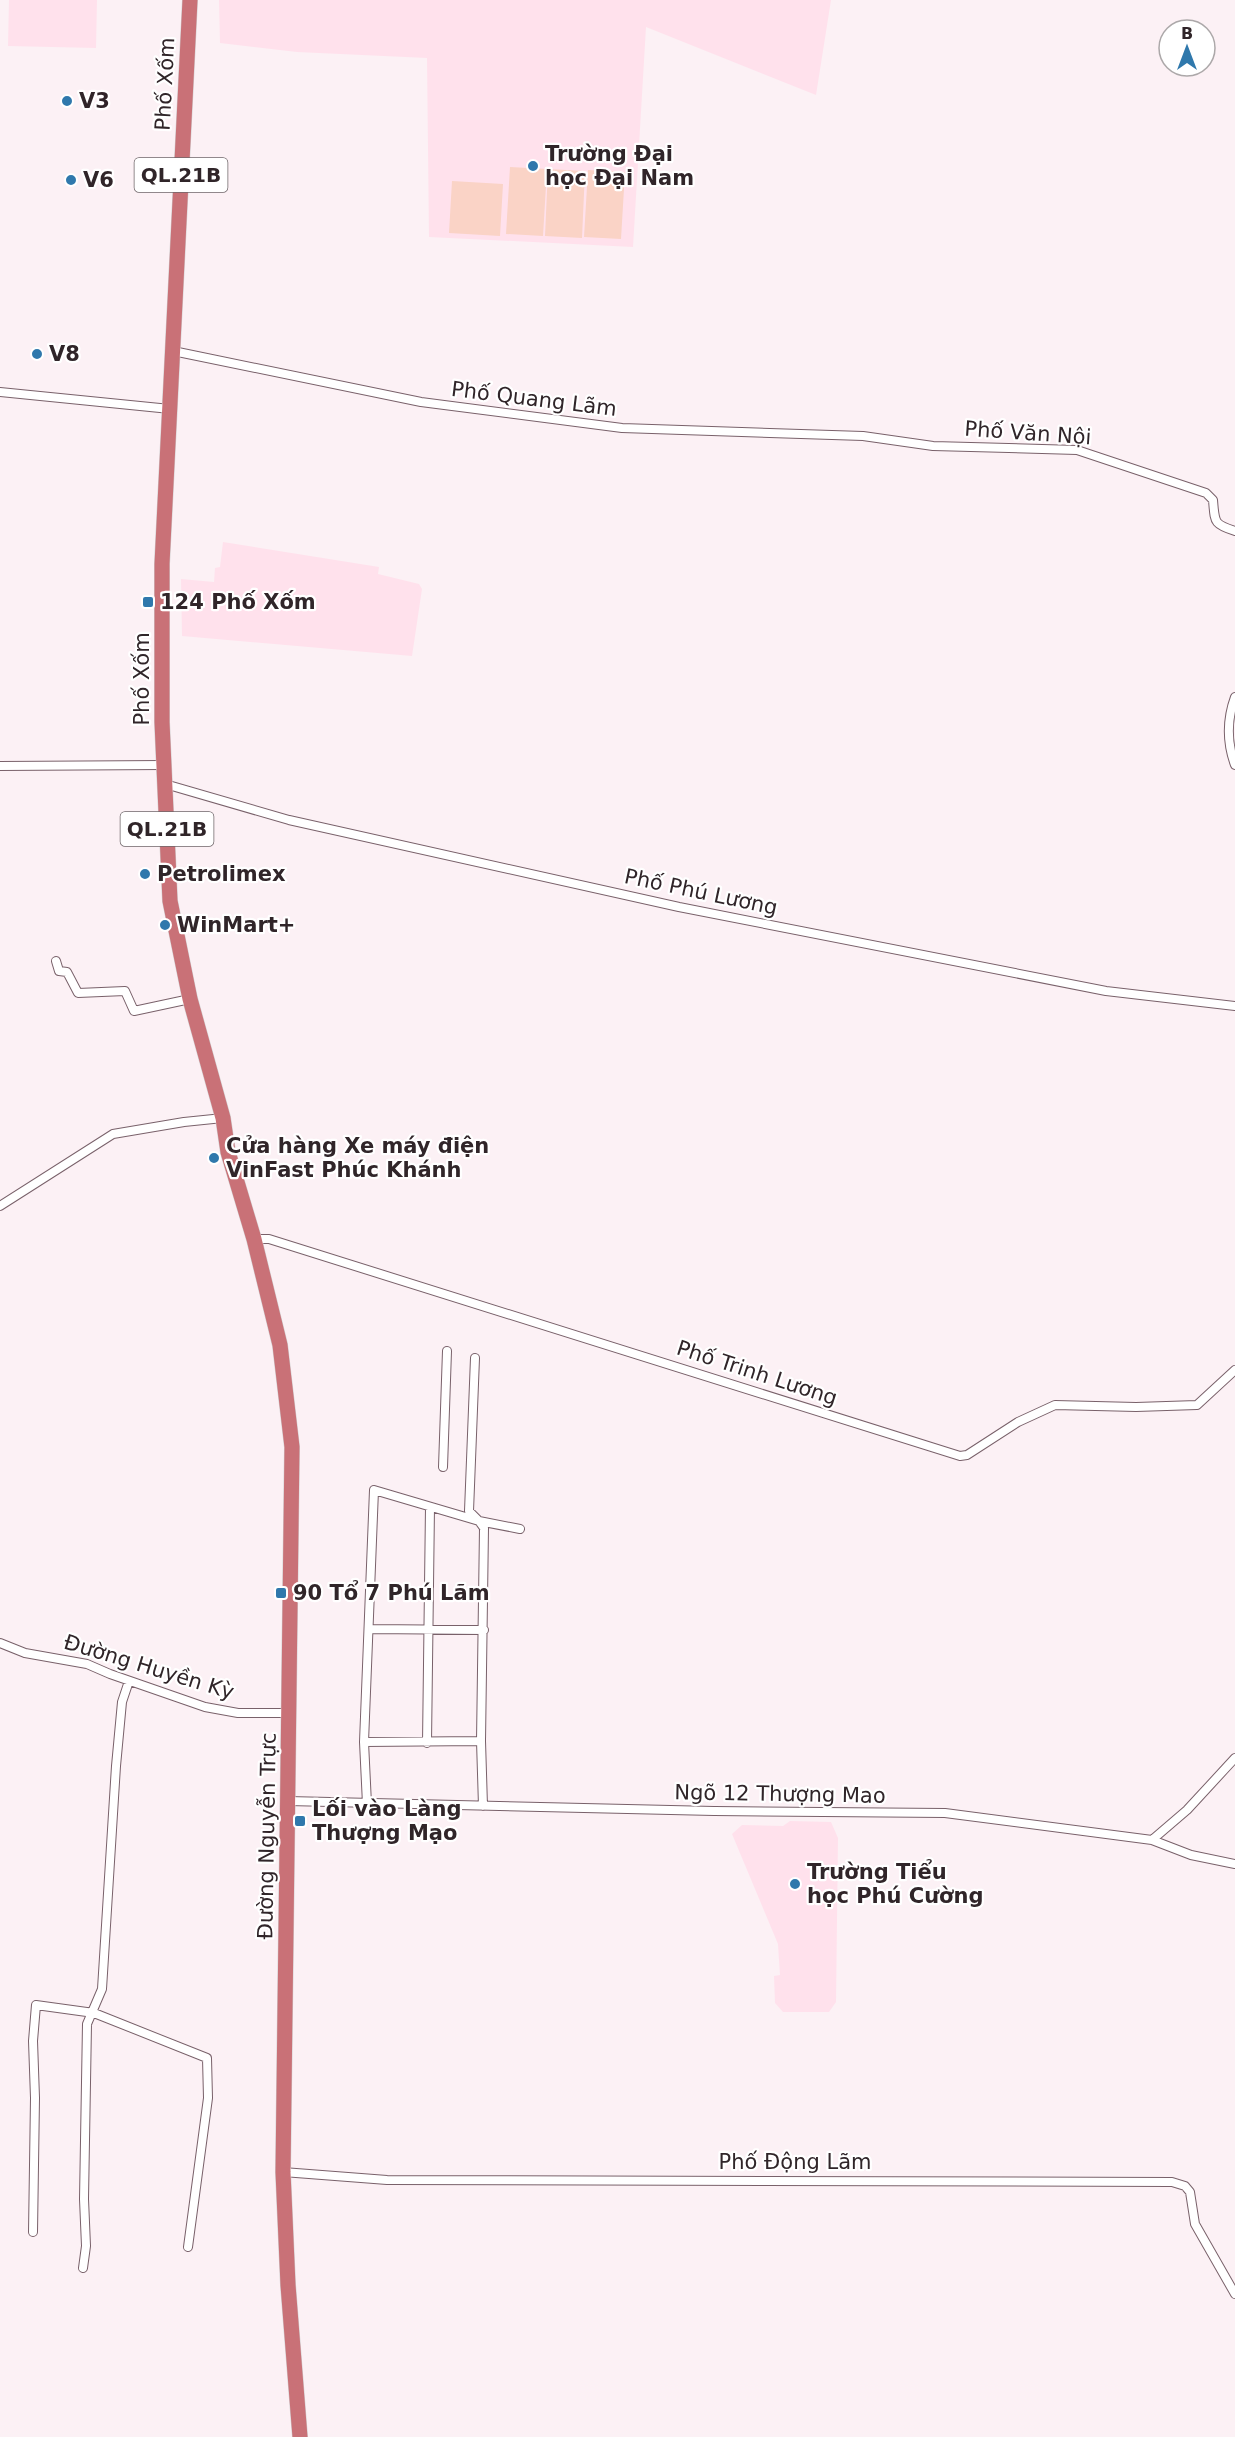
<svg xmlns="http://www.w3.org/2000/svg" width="1235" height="2437" font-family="'DejaVu Sans',sans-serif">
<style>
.built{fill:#ffe1ec}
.green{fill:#fad3c6}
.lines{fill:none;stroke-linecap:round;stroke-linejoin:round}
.street-casing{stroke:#79616a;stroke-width:10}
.highway-casing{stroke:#d1cfd0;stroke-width:16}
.street{stroke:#fff;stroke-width:8}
.highway{stroke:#c97177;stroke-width:15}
.poi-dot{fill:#2f78ac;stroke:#fff;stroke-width:2}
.labels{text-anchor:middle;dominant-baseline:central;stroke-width:4.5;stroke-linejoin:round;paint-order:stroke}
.shield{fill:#fff;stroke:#6e6669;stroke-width:1.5}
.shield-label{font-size:20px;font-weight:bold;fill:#302529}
.street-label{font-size:21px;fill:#302529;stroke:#fff}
.poi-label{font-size:21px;font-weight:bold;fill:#302529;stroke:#fff;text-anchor:start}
</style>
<rect width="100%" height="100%" fill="#fcf1f5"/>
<path class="built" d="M9,0H97L96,48L8,46Z
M219,0H831L816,95L646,27L633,247L429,237L427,58L297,52L220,43Z
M223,542L379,567L378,574L419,584L422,589L412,656L182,636L181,579L214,582L215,568L220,567Z
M790,1821L831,1822L838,1838L836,2002L829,2012H783L775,2003L774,1976L780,1975L778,1944L732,1834L742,1825L783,1826Z"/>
<path class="green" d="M510,167L547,169L543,236L506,234Z
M548,169L585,171L582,238L545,236Z
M588,170L625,172L621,239L584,237Z
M452,181L503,184L500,236L449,233Z"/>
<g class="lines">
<g class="street-casing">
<path id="street" d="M173,351L421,402L622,428L863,436L933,446L1077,450L1206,493L1213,500C1215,522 1213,524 1235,531
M0,392L170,409
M1235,697C1227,719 1227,743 1235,765
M0,766L164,765
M165,784L289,820L679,907L1106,991L1235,1006
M56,961L59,971L67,972L78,993L125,991L134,1011L190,999
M0,1206L113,1134L184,1122L223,1118
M254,1239H269L960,1456L967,1455L1018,1422L1055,1405L1136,1407L1197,1405L1235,1370
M475,1358L469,1511L479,1521L520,1529
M443,1467L447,1351
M369,1629L484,1630
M0,1643L25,1653L87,1664L110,1674L205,1707L238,1713H289
M481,1741L364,1742L374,1490L479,1521L484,1528L481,1741L483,1806
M364,1742L367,1804
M427,1743L430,1507
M288,1801L714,1811L945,1813L1152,1840L1187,1810L1235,1758
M1152,1840L1191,1855L1235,1864
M283,2172L387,2180L1172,2182L1185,2186L1190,2192L1195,2224L1235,2294
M33,2232L35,2098L33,2041L36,2005L94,2013L207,2058L208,2098L188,2247
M83,2268L86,2246L84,2199L87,2024L102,1989L116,1766L122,1702L129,1681"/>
</g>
<g class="highway-casing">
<path id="highway" d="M190,0L162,564V722L170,901L190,999L223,1118L228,1152L254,1239L280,1345L292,1447L283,2172L288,2285L300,2437"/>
</g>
<use href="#street" class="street"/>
<use href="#highway" class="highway"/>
</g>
<g class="poi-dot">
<circle cx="67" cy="101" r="6"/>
<circle cx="533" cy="166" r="6"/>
<circle cx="71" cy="180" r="6"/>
<circle cx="37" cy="354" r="6"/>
<rect x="142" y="596" width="12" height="12" rx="3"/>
<circle cx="145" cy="874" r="6"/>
<circle cx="165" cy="925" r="6"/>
<circle cx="214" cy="1158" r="6"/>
<rect x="275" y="1587" width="12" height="12" rx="3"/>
<rect x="294" y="1815" width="12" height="12" rx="3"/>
<circle cx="795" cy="1884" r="6"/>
</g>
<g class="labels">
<g class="shield">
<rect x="134.5" y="158" width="93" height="34" rx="4.5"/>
<rect x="120.5" y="812" width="93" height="34" rx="4.5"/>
</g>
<g class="shield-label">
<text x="181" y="175">QL.21B</text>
<text x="167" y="829">QL.21B</text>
</g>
<g class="street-label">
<text transform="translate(165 84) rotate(-87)">Phố Xốm</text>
<text transform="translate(534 399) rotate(7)">Phố Quang Lãm</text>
<text transform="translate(1028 433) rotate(4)">Phố Văn Nội</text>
<text transform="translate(142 679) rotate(-90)">Phố Xốm</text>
<text transform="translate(701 892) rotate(12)">Phố Phú Lương</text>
<text transform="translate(757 1373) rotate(18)">Phố Trinh Lương</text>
<text transform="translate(149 1667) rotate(17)">Đường Huyền Kỳ</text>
<text transform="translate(780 1794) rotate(1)">Ngõ 12 Thượng Mao</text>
<text transform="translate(267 1836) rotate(-89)">Đường Nguyễn Trực</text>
<text x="795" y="2162">Phố Động Lãm</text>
</g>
<g class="poi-label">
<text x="79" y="101">V3</text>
<text x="545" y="154">Trường Đại<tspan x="545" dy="24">học Đại Nam</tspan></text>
<text x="83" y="180">V6</text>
<text x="49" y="354">V8</text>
<text x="160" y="602">124 Phố Xốm</text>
<text x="157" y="874">Petrolimex</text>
<text x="177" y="925">WinMart+</text>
<text x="226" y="1146">Cửa hàng Xe máy điện<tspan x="226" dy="24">VinFast Phúc Khánh</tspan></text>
<text x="293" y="1593">90 Tổ 7 Phú Lãm</text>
<text x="312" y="1809">Lối vào Làng<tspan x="312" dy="24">Thượng Mạo</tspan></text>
<text x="807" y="1872">Trường Tiểu<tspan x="807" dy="24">học Phú Cường</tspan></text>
</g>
</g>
<g transform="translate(1187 48)"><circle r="28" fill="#ffffff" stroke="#aca8a9" stroke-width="1.5"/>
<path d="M0-4.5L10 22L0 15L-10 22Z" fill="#2f78ac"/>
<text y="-9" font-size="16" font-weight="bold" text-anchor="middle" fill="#302529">B</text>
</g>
</svg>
